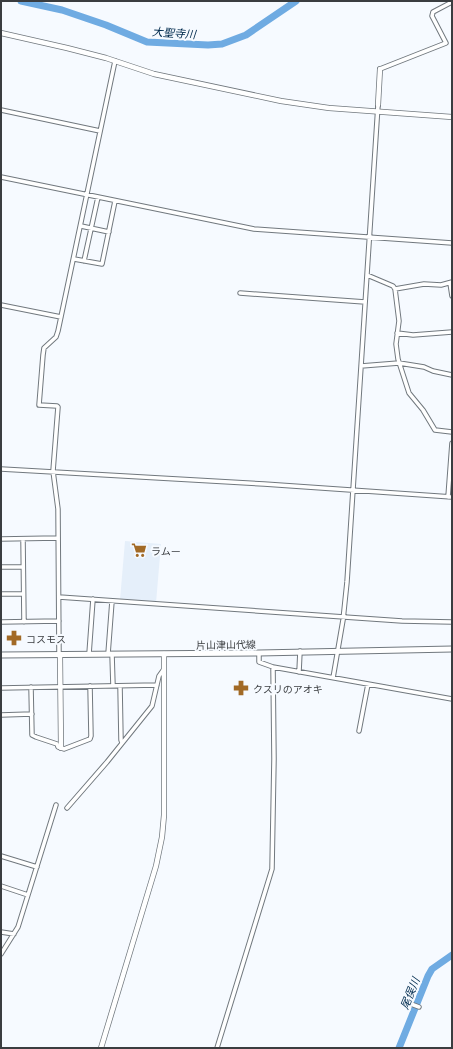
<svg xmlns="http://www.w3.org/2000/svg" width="453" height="1049" font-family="Georgia,'Noto Sans JP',serif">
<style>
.built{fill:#e5effa}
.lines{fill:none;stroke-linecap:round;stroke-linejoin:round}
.river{stroke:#6fabe2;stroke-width:7}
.minor-casing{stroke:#71787e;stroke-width:5.5}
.tertiary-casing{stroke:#71787e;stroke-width:6}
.secondary-casing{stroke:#71787e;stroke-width:7}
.minor{stroke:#fff;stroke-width:3.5}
.tertiary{stroke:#fff;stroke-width:4.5}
.secondary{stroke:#fff;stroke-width:5}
.labels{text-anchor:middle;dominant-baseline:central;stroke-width:4;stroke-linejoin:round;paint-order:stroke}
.poi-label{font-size:10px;fill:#3a3d40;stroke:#f6faff;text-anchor:start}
.street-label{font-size:10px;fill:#3a3d40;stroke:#f6faff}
.water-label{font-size:11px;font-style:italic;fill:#002b4e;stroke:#f6faff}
</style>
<rect width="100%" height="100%" fill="#f6faff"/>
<path class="built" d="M125,541L161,544L156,603L120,600Z"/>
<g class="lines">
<path class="river" d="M21,1L62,10L106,25L147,42L208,45L222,44L246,35L296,1
M399,1048L428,976L432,969L452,955"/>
<g class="minor-casing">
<path id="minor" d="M380,69L446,43L432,16L433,12L452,2
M1,110L100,131
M1,177L254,229L452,243
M81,226L109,232
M74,259L102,264L115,201
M84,261L98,197
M367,275L393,286L395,289L399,321L396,344L398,359L409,393L423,410L435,430L452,432
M450,283L452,296
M395,289L424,284L441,285L452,282
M240,293L365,302
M1,305L61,317
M397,333L413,335L452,332
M361,366L399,363L424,367L433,371L452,375
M1,469L264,484L452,497
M448,497L452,443
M1,539L58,538
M23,539L24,622
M1,567H23
M1,594H23
M59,597L402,621L452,622
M1,622L59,621
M259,653V662L273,667L452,699
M89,654L93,599
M108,654L112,601
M112,654L113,686
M59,655L58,509L53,471L58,407L57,406L39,405L43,355L44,348L56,337L58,331L115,61
M299,672L300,651
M333,678L343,620L347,582L378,105
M120,686L121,740L122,743
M31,687L32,735L36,737L57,744L58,747L64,749L90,739L91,736L90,686
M1,688L157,685
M1,715L32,714
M359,731L368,684
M67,808L107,762L152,706L159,676L164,669
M1,856L37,867
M1,886L28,895
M1,932L14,934
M1,954L18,927L56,805
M411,1004L419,1007
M217,1048L272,869L274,759L273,667"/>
</g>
<g class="tertiary-casing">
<path id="tertiary" d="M1,33L67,48L106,58L154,74L281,101L329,108L452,117
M378,105L380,69
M60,655L61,748
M101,1048L156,866L162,837L164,815V654"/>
</g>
<g class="secondary-casing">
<path id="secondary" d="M1,655L259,653L452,649"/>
</g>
<use href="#minor" class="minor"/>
<use href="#tertiary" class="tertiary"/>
<use href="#secondary" class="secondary"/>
</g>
<defs>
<g id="supermarket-bare" transform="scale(1.2)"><path d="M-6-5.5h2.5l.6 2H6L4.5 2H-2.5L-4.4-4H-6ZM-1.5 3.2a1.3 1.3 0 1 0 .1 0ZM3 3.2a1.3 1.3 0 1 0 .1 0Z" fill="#a26a26" stroke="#f6faff" stroke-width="2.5" paint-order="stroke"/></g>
<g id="pharmacy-bare" transform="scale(1.2)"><path d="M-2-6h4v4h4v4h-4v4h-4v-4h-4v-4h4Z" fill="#a26a26" stroke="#f6faff" stroke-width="2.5" paint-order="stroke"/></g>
</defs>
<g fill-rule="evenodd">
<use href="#supermarket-bare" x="139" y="550"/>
<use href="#pharmacy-bare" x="14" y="638"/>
<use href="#pharmacy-bare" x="241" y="688"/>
</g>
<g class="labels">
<g class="poi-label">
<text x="151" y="550">ラムー</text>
<text x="26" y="638">コスモス</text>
<text x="253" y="688">クスリのアオキ</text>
</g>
<g class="street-label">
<text transform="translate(226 644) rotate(-1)">片山津山代線</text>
</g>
<g class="water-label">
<text transform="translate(174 32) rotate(4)">大聖寺川</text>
<text transform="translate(409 993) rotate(-68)">尾俣川</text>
</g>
</g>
<rect width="453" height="1049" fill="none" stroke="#3a3d40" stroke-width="4"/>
</svg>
